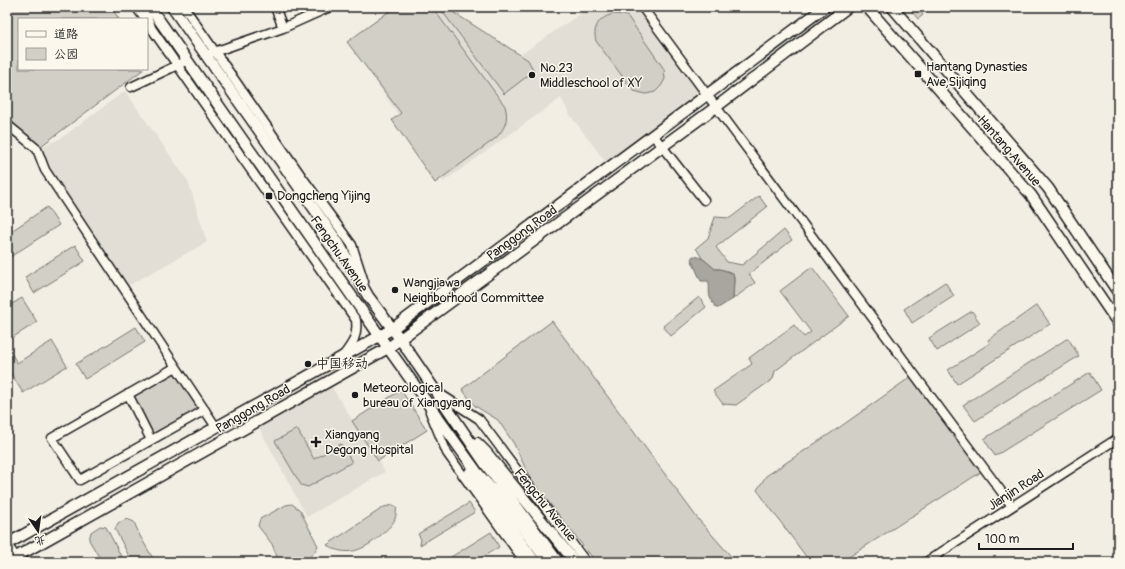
<svg xmlns="http://www.w3.org/2000/svg" width="1125" height="569" font-family="Pangolin,'LXGW WenKai TC',sans-serif">
<style>
.built{fill:#e2ded5}
.green{fill:#d2cfc6;stroke:#777671}
.water{fill:#a9a6a0;stroke:#716f6b}
.lines{fill:none;stroke-linecap:round;stroke-linejoin:round}
.minor-casing{stroke:#1c1c1c;stroke-width:11}
.major-casing{stroke:#1c1c1c;stroke-width:13}
.minor{stroke:#fbf7ec;stroke-width:8}
.major{stroke:#fbf7ec;stroke-width:10}
.poi-dot{fill:#1c1c1c;stroke:#fbf7ec;stroke-width:1.5}
.labels{text-anchor:middle;dominant-baseline:central;stroke-width:3;stroke-linejoin:round;paint-order:stroke}
.poi-label{font-size:13px;fill:#1c1c1c;stroke:#fbf7ec;text-anchor:start}
.street-label{font-size:13px;fill:#1c1c1c;stroke:#fbf7ec}
</style>
<rect width="100%" height="100%" fill="#f2eee4"/>
<filter id="ink" filterUnits="userSpaceOnUse"><feTurbulence type="fractalNoise" baseFrequency=".025" numOctaves="2"/><feDisplacementMap in="SourceGraphic" scale="8" xChannelSelector="R" yChannelSelector="G"/><feConvolveMatrix kernelMatrix="1 2 1 2 8 2 1 2 1" color-interpolation-filters="sRGB"/></filter>
<g filter="url(#ink)">
<path class="built" d="M393,7H445L520,55L590,7H642L707,95L608,165L570,115L561,98L443,182L349,41Z
M125,91L188,181L207,242L124,288L37,149L61,138Z
M328,381L385,472L307,517L256,422Z"/>
<path class="green" d="M7,7H111L119,19H19V69H144L37,149L7,123Z
M398,7H429L435,11L505,106C509,120 505,128 496,138L435,183L392,120L401,113L347,42L391,10Z
M439,7H445L528,60L534,71L504,94Z
M908,7H916L923,15L918,19Z
M614,14L624,15L628,17L664,69L665,79L661,86L655,92L646,94L634,91L628,84L596,41C592,26 600,17 614,14Z
M759,196L767,207L716,247L727,262L742,265L784,230L792,240L749,274L755,283L733,299L734,279L733,273L720,269H715L702,258L696,248L708,238L715,217L730,218Z
M47,207L59,225L7,259V234Z
M75,245L85,261L34,293L25,277Z
M812,267L849,316L775,371L773,379L736,405L723,404L713,391L752,364L749,358L794,325L804,337L811,332L780,291Z
M945,282L954,296L912,323L904,309Z
M699,297L706,307L671,336L663,326Z
M22,298L37,322L7,341V307Z
M1037,305L1050,324L957,384L948,370L990,343L988,340Z
M972,311L980,323L937,351L929,338Z
M552,321L698,519L736,562H596L531,480L514,444L498,420L475,406L462,389Z
M136,327L145,342L85,379L76,364Z
M1068,338L1079,356L975,421L963,405Z
M52,341L67,366L23,393L7,367V346L17,363Z
M176,367L205,410L151,440L128,394Z
M1090,372L1101,390L995,456L984,439Z
M912,376L981,472L841,562H810L757,490L766,476L840,427Z
M401,390L427,430L378,461L352,421Z
M297,429L314,459L341,444L352,462L308,487L301,485L275,441Z
M469,503L475,512L420,545L421,539L418,534Z
M292,504L300,510L318,546C308,564 298,562 279,562L272,544L258,526L260,519L286,505Z
M393,505L397,507C396,511 396,516 395,519C392,526 385,531 380,536C364,550 346,558 327,545L384,507Z
M127,519L134,522L140,536L155,562H132L115,529L118,523Z
M100,526L106,527L124,562H102L89,540L91,532Z
M491,532L499,547L474,562H443Z"/>
<path class="water" d="M693,256C702,256 709,264 715,269H720L733,273L734,279L733,299L718,308H716C707,294 710,297 709,283L708,281H701L692,261L691,259Z"/>
<g class="lines">
<g class="minor-casing">
<path id="minor" d="M136,7L145,19
M143,7L151,27
M184,7L302,177L352,245L364,282
M275,7L283,28
M642,7L1012,506
M147,22L356,320C358,336 353,343 343,356
M211,53L283,28L330,7
M131,87L182,63
M7,126H9L37,149L45,170L216,427
M653,135L704,200
M176,367L52,438L80,480L205,410
M437,392L479,419L586,562
M128,394L151,440
M430,412L447,453L525,562
M7,544L19,562
M926,562L1118,438"/>
</g>
<g class="major-casing">
<path id="major" d="M150,7L388,348L476,471L508,508L548,562
M172,7L339,244L368,296L400,339L484,462L558,562
M867,7L1031,195L1118,323
M892,7L1048,188L1118,292
M477,443L486,452L517,490L575,562
M470,472L535,562
M7,544L392,329L825,7
M7,562L388,348L716,107L848,7"/>
</g>
<use href="#minor" class="minor"/>
<use href="#major" class="major"/>
</g>
</g>
<g class="poi-dot">
<rect x="914" y="70" width="8" height="8" rx="2"/>
<circle cx="532" cy="75" r="4"/>
<rect x="265" y="192" width="8" height="8" rx="2"/>
<circle cx="395" cy="290" r="4"/>
<circle cx="308" cy="364" r="4"/>
<circle cx="355" cy="395" r="4"/>
<path d="M314 436h4v4h4v4h-4v4h-4v-4h-4v-4h4z"/>
</g>
<g class="labels">
<g class="poi-label">
<text x="926" y="67">Hantang Dynasties<tspan x="926" dy="15">Ave,Sijiqing</tspan></text>
<text x="540" y="68">No.23<tspan x="540" dy="15">Middleschool of XY</tspan></text>
<text x="277" y="196">Dongcheng Yijing</text>
<text x="403" y="283">Wangjiawa<tspan x="403" dy="15">Neighborhood Committee</tspan></text>
<text x="316" y="364">中国移动</text>
<text x="363" y="388">Meteorological<tspan x="363" dy="15">bureau of Xiangyang</tspan></text>
<text x="325" y="435">Xiangyang<tspan x="325" dy="15">Degong Hospital</tspan></text>
</g>
<g class="street-label">
<text transform="translate(1009 151) rotate(49)">Hantang Avenue</text>
<text transform="translate(522 233) rotate(-36)">Panggong Road</text>
<text transform="translate(339 254) rotate(55)">Fengchu Avenue</text>
<text transform="translate(253 409) rotate(-30)">Panggong Road</text>
<text transform="translate(1016 490) rotate(-33)">Jianjin Road</text>
<text transform="translate(545 505) rotate(51)">Fengchu Avenue</text>
</g>
</g>
<rect width="1125" height="569" fill="none" stroke="#fbf7ec" stroke-width="24"/>
<rect x="12" y="12" width="1101" height="545" fill="none" stroke="#1c1c1c" stroke-width="1.5" filter="url(#ink)"/>
<rect x="18" y="18" width="130" height="52" fill="#fbf7ec" stroke="#a29f99"/>
<rect x="26" y="31" width="20" height="6" fill="#fbf7ec" stroke="#a29f99"/>
<text x="54" y="38" font-size="12" fill="#1c1c1c">道路</text>
<rect x="26" y="48" width="20" height="12" fill="#d2cfc6" stroke="#a29f99"/>
<text x="54" y="58" font-size="12" fill="#1c1c1c">公园</text>
<g transform="translate(38 531) rotate(167)" stroke="#fbf7ec" stroke-width="3" paint-order="stroke">
<path d="M0-3L7 15L0 10L-7 15Z" fill="#1c1c1c"/>
<text y="-6" font-size="11" font-weight="bold" text-anchor="middle" fill="#1c1c1c">北</text>
</g>
<path d="M979 543v6h94v-6" fill="none" stroke="#1c1c1c" stroke-width="2"/>
<text x="985" y="543" font-size="12" fill="#1c1c1c" stroke="#fbf7ec" stroke-width="3" paint-order="stroke">100 m</text>
</svg>
